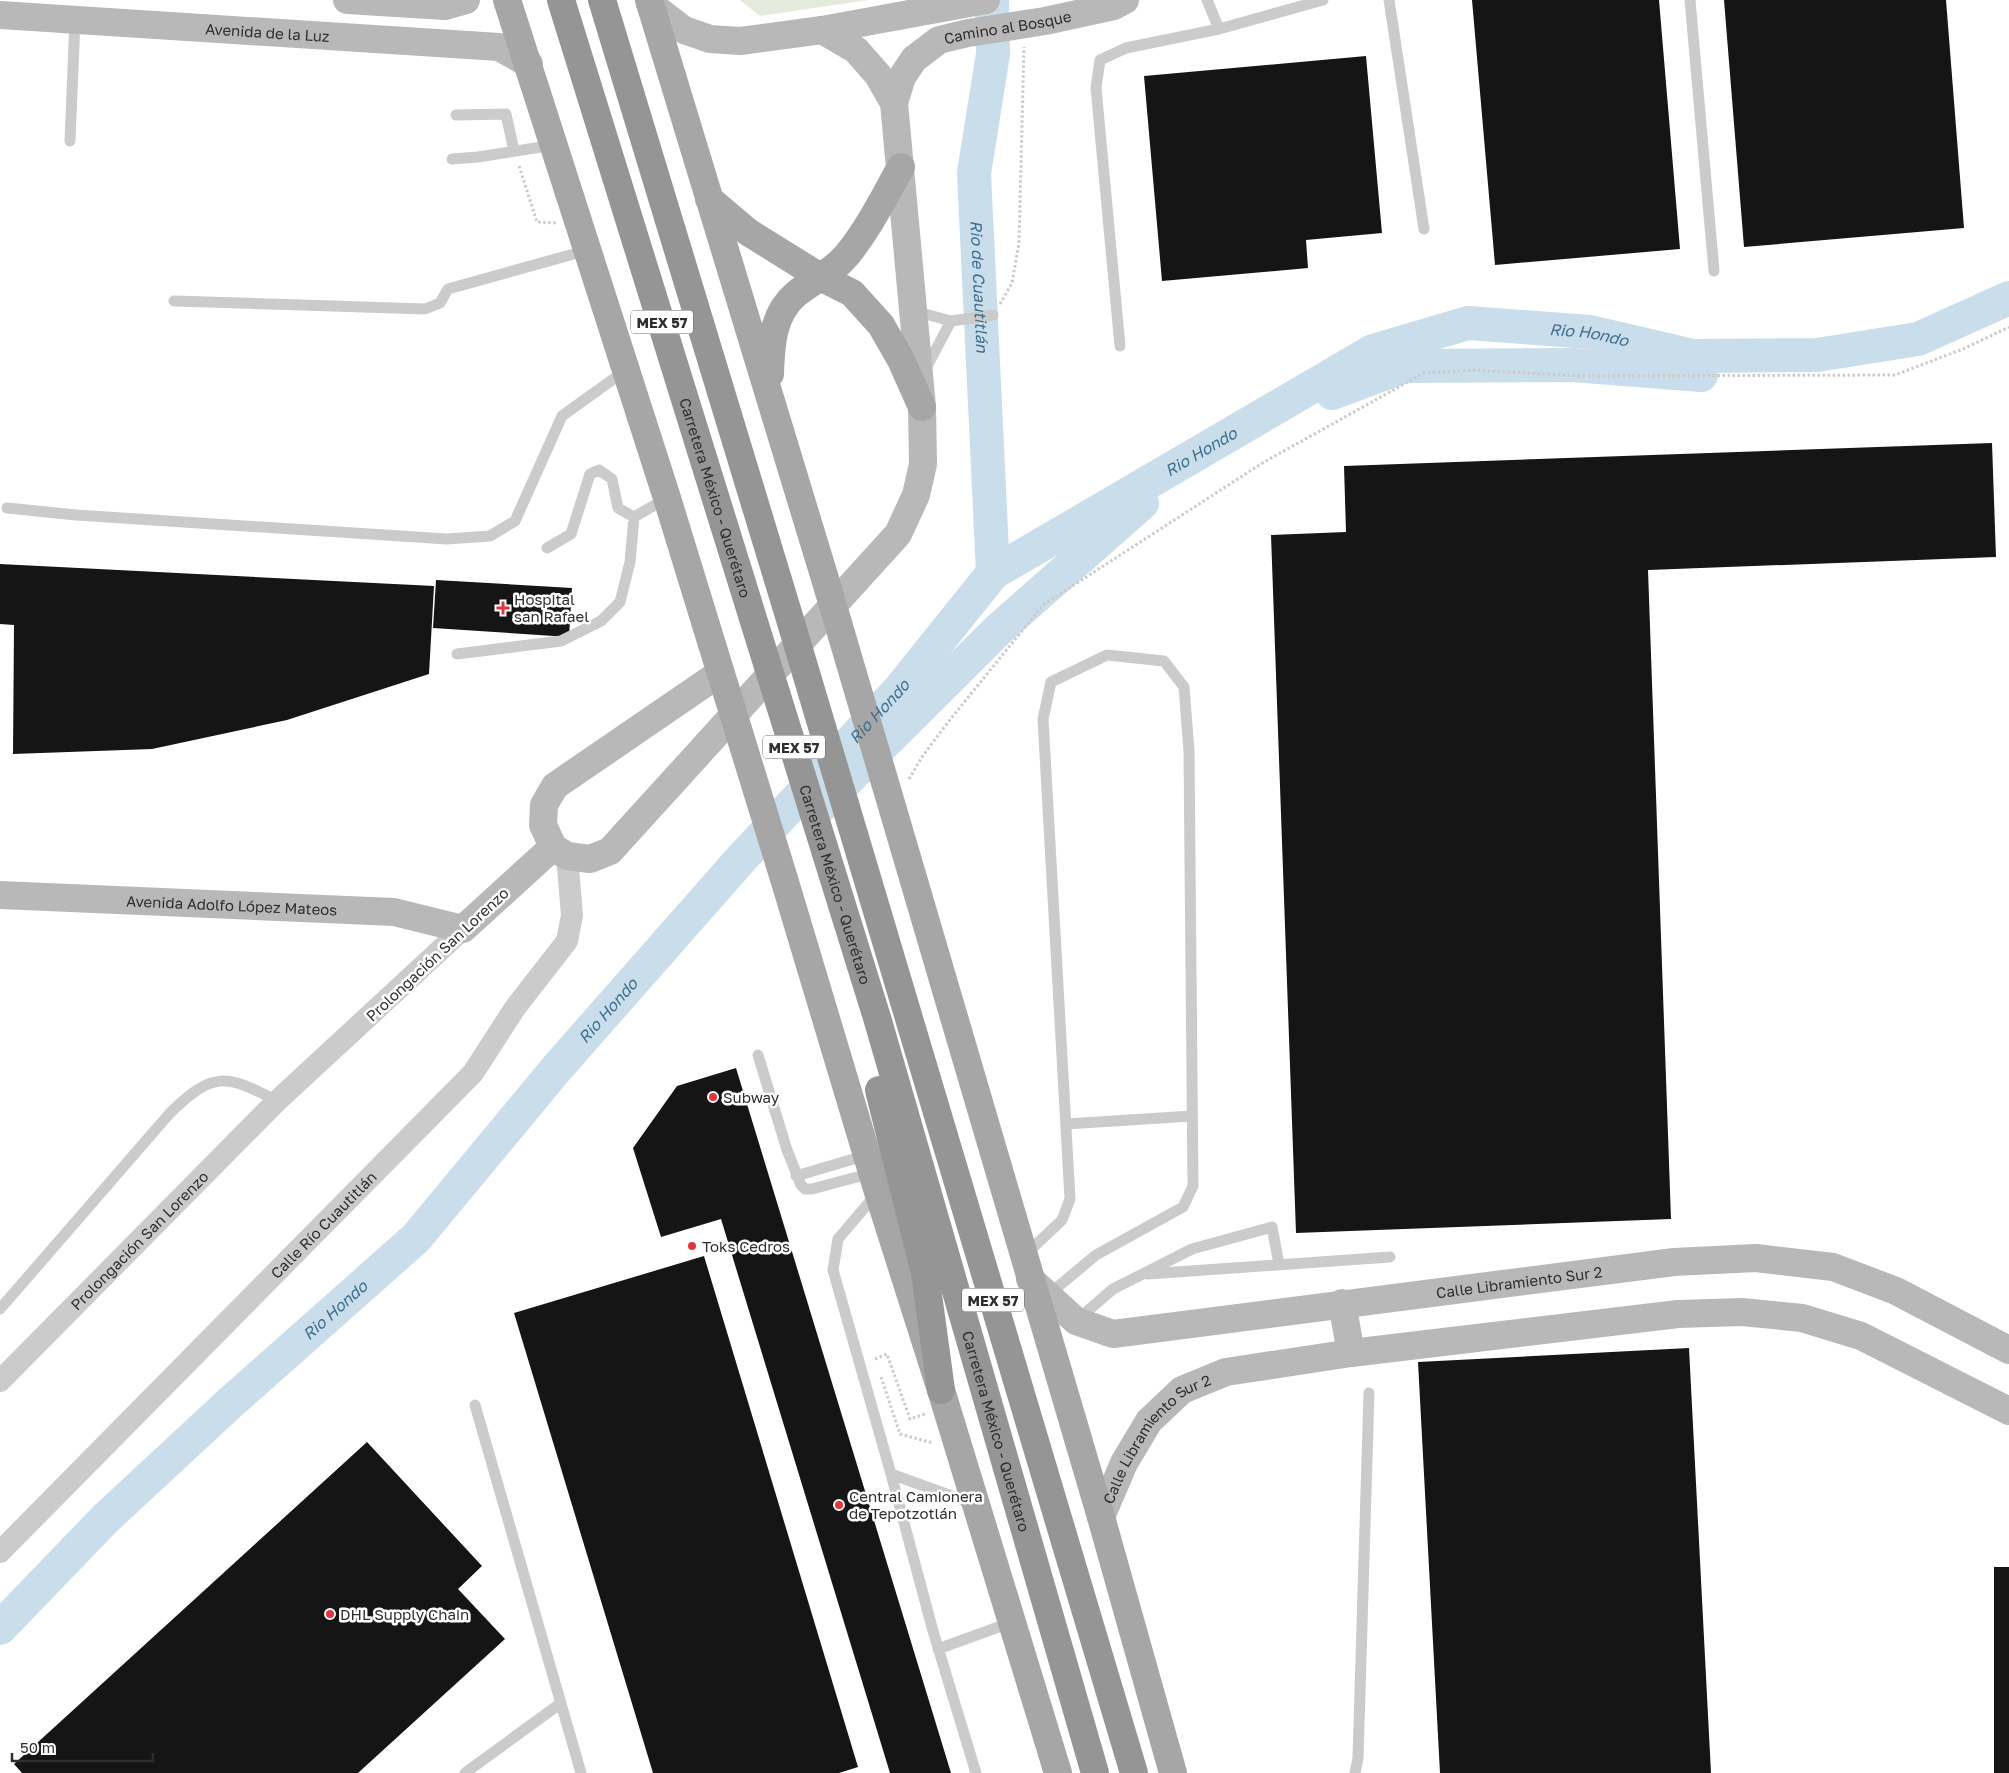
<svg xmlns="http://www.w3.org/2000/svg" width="2009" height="1773" font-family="'Golos Text',sans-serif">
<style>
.green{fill:#e4ebdc}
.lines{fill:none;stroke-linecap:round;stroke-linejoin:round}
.river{stroke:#c9ddeb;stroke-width:34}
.building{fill:#151515}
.path{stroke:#cbcbcb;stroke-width:3;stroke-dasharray:2.5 2.5;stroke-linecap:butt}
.lane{stroke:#cbcbcb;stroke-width:11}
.street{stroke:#cbcbcb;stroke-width:22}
.secondary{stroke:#b8b8b8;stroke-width:28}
.primary{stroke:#a6a6a6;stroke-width:28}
.highway{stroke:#959595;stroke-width:28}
.poi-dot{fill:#e13540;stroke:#fff;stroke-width:2}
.labels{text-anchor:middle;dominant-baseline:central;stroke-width:5;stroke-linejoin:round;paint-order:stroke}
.shield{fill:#fff;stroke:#6d6d6d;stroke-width:1}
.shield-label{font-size:14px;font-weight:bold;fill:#2e2e2e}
.street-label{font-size:15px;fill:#2e2e2e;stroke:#fff}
.poi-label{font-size:15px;fill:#2e2e2e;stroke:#fff;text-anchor:start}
.water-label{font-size:16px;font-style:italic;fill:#3e6f8e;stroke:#fff}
</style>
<rect width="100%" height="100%" fill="#fff"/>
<path class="green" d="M740,0H868L760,16Z"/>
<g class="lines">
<g class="river">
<path id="s1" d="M992,0L993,54L974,173L993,573"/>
<path d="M1332,393L1404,366L1572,365L1701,375"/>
<path d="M819,808L998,630L1142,503"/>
<path id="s2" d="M0,1628L105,1519L230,1403L416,1238L557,1068L741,859L900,689L993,573L1373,351L1468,323L1590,332L1693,356L1817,355L1918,339L2009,298"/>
</g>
</g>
<path class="building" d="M1472,0H1659L1680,249L1495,265Z
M1724,0H1946L1964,228L1744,247Z
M1366,56L1382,233L1306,240L1308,268L1162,281L1144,76Z
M1992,443L1996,557L1648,570L1671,1219L1296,1233L1271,535L1346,532L1344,466Z
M0,564L434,586L429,674L287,720L152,749L13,754L14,625L0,624Z
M436,580L572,588L569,637L433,628Z
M736,1068L951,1773H890L721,1219L661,1237L633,1148L677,1086Z
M704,1256L858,1767L839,1773H653L514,1313Z
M1689,1348L1711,1773H1440L1418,1362Z
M367,1442L482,1566L458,1589L505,1639L358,1773H22L14,1764Z
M1994,1567H2009V1773H1994Z"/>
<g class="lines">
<path class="path" d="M519,166L537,222L556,223
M1000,304L1012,283L1019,243L1024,47
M909,779L922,757L949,721L1043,605L1264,462L1424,373L1475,370L1582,376L1895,375L1963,349L2009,327
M875,1359L887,1354L910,1419L925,1414
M881,1377L900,1434L933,1443"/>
<path class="lane" d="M1389,0L1424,229
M1690,0L1714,271
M1219,29L1323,0
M456,115L506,114L514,151
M70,141L75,20
M452,159L478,157L554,145
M174,301L425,309L440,303L448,289L588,250
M914,311L951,321
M1120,346L1096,88L1100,60L1126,48L1219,29L1207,0
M925,370L951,321L993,315
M7,508L76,515L447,539L490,536L515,521L562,416L626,370
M547,548L571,534L590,474L599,470L612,479L618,508L634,517L667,498
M457,654L561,641L601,621L620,602L630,562L634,517
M758,1055L787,1150L801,1185L805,1189H812L872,1173
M1066,1124L1192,1116
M796,1176L867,1155
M877,1193L838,1239L833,1270L891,1474L933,1631L976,1773
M1025,1255L1062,1220L1070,1199L1043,719L1051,682L1107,655L1164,661L1184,687L1189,751L1193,1186L1183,1207L1096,1255L1048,1295
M1148,1274L1390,1257
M0,1309L170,1113C213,1071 226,1074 277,1101
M1077,1320L1113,1289L1192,1249L1272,1227L1279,1264
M475,1405L581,1773
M891,1474L974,1504
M938,1649L1012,1622
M465,1773L561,1703
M1355,1773L1358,1758L1369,1393"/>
<g class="street">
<path id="s3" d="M0,1381L277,1101L463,929"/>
<path id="s4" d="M0,1552L473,1073L515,1008L567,941L572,915L567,856"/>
</g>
<g class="secondary">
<path d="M347,0L445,6L466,0"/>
<path d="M650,4L684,30L710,39L740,41L822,30L986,0"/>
<path id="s5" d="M0,15L499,47L529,64"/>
<path id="s6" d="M894,103L902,77L914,59L939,40L968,33L1045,21L1114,6L1125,0"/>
<path d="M720,673L555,786L544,805L543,825L553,847L567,856L590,859L610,851L898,534L916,495L923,464L922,407L894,103L878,75L856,50L822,30"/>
<path id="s7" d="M0,895L394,912L463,929L553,847"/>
<path id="s8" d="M1030,1279L1076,1321L1113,1334L1674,1262L1756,1258L1833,1267L1896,1291L2009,1350"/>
<path d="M1342,1303L1351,1353"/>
<path id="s9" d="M1101,1517L1124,1463L1149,1421L1182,1390L1226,1372L1351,1353L1678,1314L1742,1312L1802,1318L1861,1336L2009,1411"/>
</g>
<path class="primary" d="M507,0L667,498L785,882L878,1192L941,1390L1058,1773
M649,0L826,582L1101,1517L1173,1773
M709,199L748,232L822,278L852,293L881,325L901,360L922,407
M770,374C771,346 772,314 796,294C813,280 832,273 847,255C869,228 884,197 901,167"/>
<g class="highway">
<path id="s10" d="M561,0L878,1021L1095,1773"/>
<path d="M602,0L789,616L1134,1773"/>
<path d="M879,1090L925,1273L941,1390"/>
</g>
</g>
<g class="poi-dot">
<path d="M500.5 600.5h5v5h5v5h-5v5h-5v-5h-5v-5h5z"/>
<circle cx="713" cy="1097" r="5"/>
<circle cx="692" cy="1246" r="5"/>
<circle cx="839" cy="1505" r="5"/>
<circle cx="330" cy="1614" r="5"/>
</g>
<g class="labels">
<g class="shield">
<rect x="631" y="310.5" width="62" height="23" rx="4"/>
<rect x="763" y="735.5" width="62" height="23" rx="4"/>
<rect x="962" y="1288.5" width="62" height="23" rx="4"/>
</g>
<g class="shield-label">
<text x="662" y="322">MEX 57</text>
<text x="794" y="747">MEX 57</text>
<text x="993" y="1300">MEX 57</text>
</g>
<g class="street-label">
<text stroke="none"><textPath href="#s6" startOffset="150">Camino al Bosque</textPath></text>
<text stroke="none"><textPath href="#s5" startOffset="268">Avenida de la Luz</textPath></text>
<text stroke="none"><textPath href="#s10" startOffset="521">Carretera México - Querétaro</textPath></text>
<text stroke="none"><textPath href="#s10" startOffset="926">Carretera México - Querétaro</textPath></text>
<text stroke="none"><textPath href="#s7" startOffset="232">Avenida Adolfo López Mateos</textPath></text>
<text transform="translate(437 954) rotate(-43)">Prolongación San Lorenzo</text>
<text stroke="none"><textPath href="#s4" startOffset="460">Calle Río Cuautitlán</textPath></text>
<text stroke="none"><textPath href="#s3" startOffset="198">Prolongación San Lorenzo</textPath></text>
<text stroke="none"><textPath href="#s8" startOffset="511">Calle Libramiento Sur 2</textPath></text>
<text stroke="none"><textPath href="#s10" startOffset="1496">Carretera México - Querétaro</textPath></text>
<text stroke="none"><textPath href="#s9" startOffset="99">Calle Libramiento Sur 2</textPath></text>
</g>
<g class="poi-label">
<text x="514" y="599">Hospital<tspan x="514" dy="17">san Rafael</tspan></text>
<text x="723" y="1097">Subway</text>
<text x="702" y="1246">Toks Cedros</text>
<text x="849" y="1496">Central Camionera<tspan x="849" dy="17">de Tepotzotlán</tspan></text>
<text x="340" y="1614">DHL Supply Chain</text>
</g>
<g class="water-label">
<text stroke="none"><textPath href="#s1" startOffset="288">Rio de Cuautitlán</textPath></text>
<text stroke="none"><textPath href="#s2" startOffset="2112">Rio Hondo</textPath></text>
<text stroke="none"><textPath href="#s2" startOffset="1692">Rio Hondo</textPath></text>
<text stroke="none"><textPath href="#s2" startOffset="1272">Rio Hondo</textPath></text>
<text stroke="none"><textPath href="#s2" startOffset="868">Rio Hondo</textPath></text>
<text stroke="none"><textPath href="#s2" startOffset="462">Rio Hondo</textPath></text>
</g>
</g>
<path d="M12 1753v8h141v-8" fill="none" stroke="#2e2e2e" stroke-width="2.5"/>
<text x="20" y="1753" font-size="15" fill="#2e2e2e" stroke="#ffffff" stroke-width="4" paint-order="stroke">50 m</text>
</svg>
